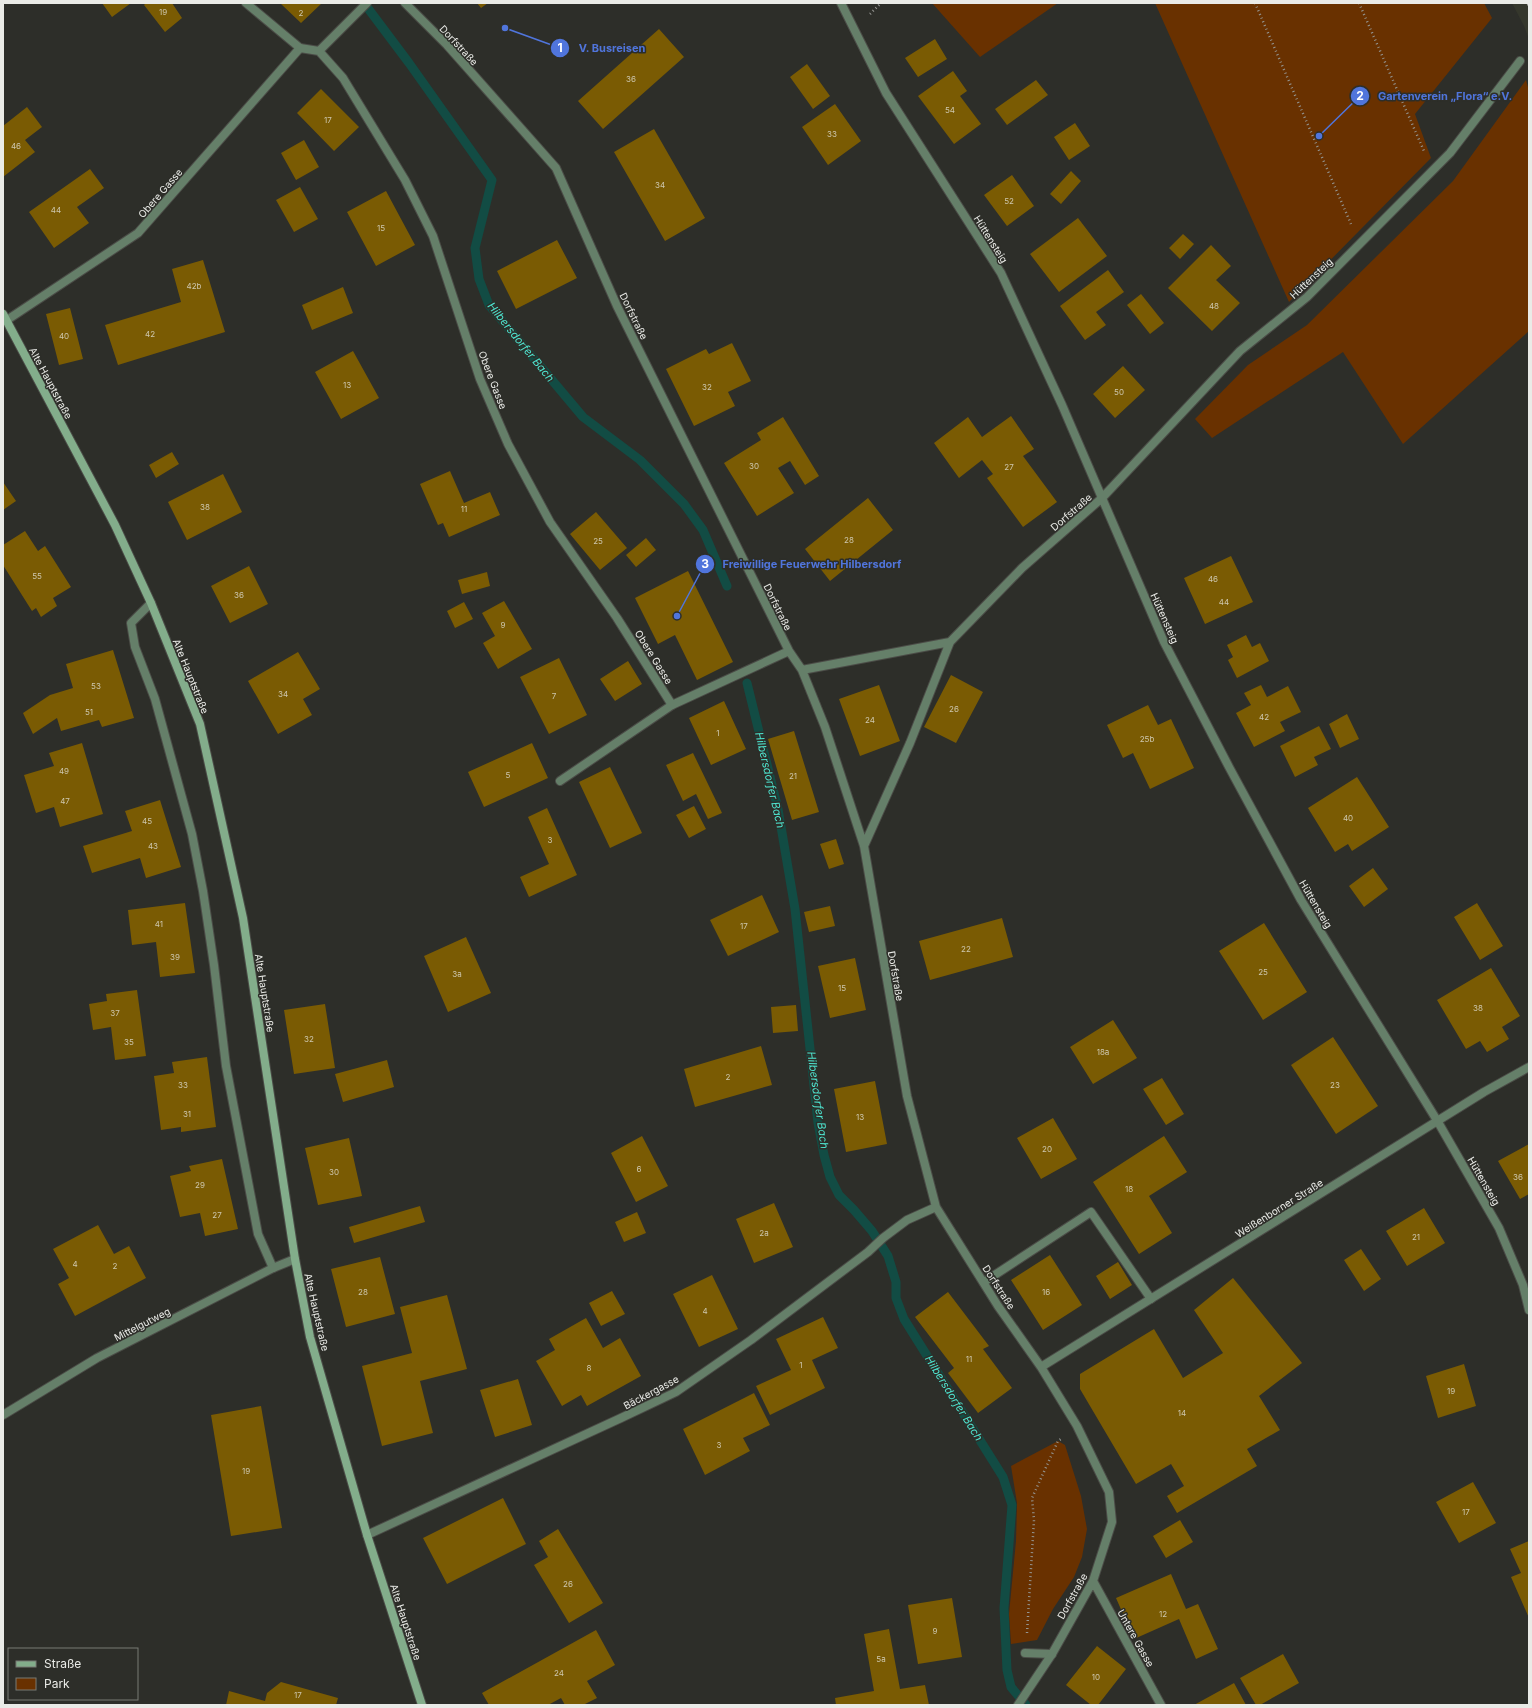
<svg xmlns="http://www.w3.org/2000/svg" width="1532" height="1708" font-family="Inter,sans-serif">
<style>
.built{fill:#35372c}
.green{fill:#693100}
.lines{fill:none;stroke-linecap:round;stroke-linejoin:round}
.stream{stroke:#124c44;stroke-width:9}
.building{fill:#7a5b03}
.service-casing{stroke:#4b4c47;stroke-width:10}
.minor-casing{stroke:#4b4c47;stroke-width:10}
.secondary-casing{stroke:#4b4c47;stroke-width:10}
.path{stroke:#949591;stroke-width:2.5;stroke-dasharray:1 3;stroke-linecap:butt}
.service{stroke:#657f69;stroke-width:8}
.minor{stroke:#657f69;stroke-width:8}
.secondary{stroke:#83ad8b;stroke-width:8}
.rail{stroke:#b6b7b3;stroke-width:3}
.labels{text-anchor:middle;dominant-baseline:central;stroke-width:3;stroke-linejoin:round;paint-order:stroke}
.number-label{font-size:8px;fill:#cec7ae}
.street-label{font-size:10px;fill:#eaebe7;stroke:#2d2e29}
.water-label{font-size:11px;font-style:italic;fill:#4ee5d0;stroke:#2d2e29}
.leader{fill:none;stroke:#5075dc;stroke-width:1.5}
.callout-dot{fill:#5075dc;stroke:#2d2e29;stroke-width:1.5}
.mark-label{font-size:12px;text-anchor:middle;font-weight:bold;fill:#fff}
.callout-label{font-size:11px;text-anchor:middle;font-weight:bold;fill:#5075dc;stroke:#2d2e29;stroke-width:3;stroke-linejoin:round;paint-order:stroke}
</style>
<rect width="100%" height="100%" fill="#2d2e29"/>
<path class="built" d="M1512,3H1529V39L1524,26Z"/>
<path class="green" d="M932,3H1058L980,57Z
M1155,3H1484L1492,18L1415,114L1431,158L1289,302Z
M1526,80L1529,91V331L1403,444L1343,352L1212,438L1195,419L1248,365L1307,325L1453,181Z
M1058,1441L1065,1445L1081,1496L1087,1529L1082,1557L1074,1577L1053,1609L1037,1640L1011,1644L1009,1614L1016,1541L1017,1503L1011,1466Z"/>
<g class="lines">
<path class="stream" d="M364,3L409,63L492,180L475,248L479,279L489,305L583,417L640,460L684,504L703,530L727,586
M747,683L778,809L795,909L818,1123L824,1155L830,1177L839,1195L854,1210L872,1231L888,1256L896,1282V1298L904,1319L1003,1477L1012,1505L1004,1608L1007,1670L1011,1687L1026,1705"/>
</g>
<path class="building" d="M102,3H131L112,17Z
M146,3H172L182,18L165,32L144,5Z
M280,3H322L301,23Z
M477,3H488L481,8Z
M659,29L684,57L603,129L578,101Z
M935,39L947,59L918,77L905,58Z
M807,64L830,96L813,109L790,77Z
M953,71L967,91L960,96L981,124L954,144L918,96Z
M1036,80L1048,95L1007,125L995,109Z
M321,89L359,127L334,151L297,113Z
M835,104L861,141L828,165L802,127Z
M27,107L42,127L25,140L35,152L3,177V126Z
M1075,123L1090,146L1069,160L1054,137Z
M654,129L705,218L665,241L614,152Z
M304,140L319,167L296,180L281,153Z
M90,169L104,188L77,207L89,223L54,248L29,212Z
M1071,171L1081,181L1061,204L1050,194Z
M1012,175L1034,206L1007,226L984,195Z
M300,187L318,219L294,232L276,200Z
M386,191L415,245L376,266L347,212Z
M1078,218L1107,256L1059,292L1030,254Z
M1183,234L1194,244L1180,259L1169,248Z
M557,240L577,278L516,309L497,271Z
M1211,245L1231,266L1216,280L1240,303L1212,331L1168,288Z
M203,260L225,332L118,365L105,325L181,302L172,269Z
M1108,270L1124,292L1096,312L1106,325L1085,340L1060,306Z
M343,287L353,313L312,330L302,305Z
M1141,294L1164,323L1150,334L1127,305Z
M70,308L83,359L59,365L46,314Z
M732,343L751,381L728,392L735,406L694,426L666,369L706,349L709,354Z
M353,351L379,398L341,419L315,372Z
M1123,366L1145,390L1115,418L1093,394Z
M1011,416L1034,449L1023,456L1057,502L1023,527L987,478L993,474L982,460L959,478L934,443L968,417L982,437Z
M783,417L819,476L805,485L790,461L778,468L794,493L757,516L724,463L761,440L757,433Z
M172,452L179,464L156,478L149,465Z
M450,471L464,503L490,492L500,515L449,537L443,523L438,525L420,484Z
M223,474L242,512L187,540L168,502Z
M3,482L16,501L3,510Z
M868,498L893,530L830,581L805,549Z
M596,512L627,548L600,570L570,534Z
M25,531L38,551L45,546L71,587L53,598L57,606L41,617L36,608L32,611L3,565V545Z
M646,538L656,550L636,567L626,555Z
M1231,556L1253,602L1205,624L1184,578Z
M249,566L268,604L230,623L211,586Z
M688,571L733,662L697,680L675,635L658,644L635,598Z
M487,572L490,586L462,594L458,580Z
M504,601L532,649L498,669L483,643L495,636L482,613Z
M464,602L473,619L455,628L447,611Z
M1246,635L1252,647L1260,643L1269,661L1237,678L1228,660L1233,657L1227,645Z
M113,650L134,718L102,727L99,720L61,731L57,718L33,734L23,713L50,695L73,688L66,664Z
M298,652L320,689L303,699L312,715L278,734L248,681Z
M559,658L587,715L549,734L520,677Z
M628,661L642,684L615,701L600,679Z
M951,675L983,692L956,743L924,727Z
M879,685L900,741L860,756L839,699Z
M1261,685L1267,697L1288,686L1301,712L1280,722L1285,731L1254,747L1236,713L1251,705L1244,693Z
M724,701L746,749L711,765L689,718Z
M1148,705L1158,725L1171,719L1194,768L1150,789L1133,753L1123,758L1107,725Z
M1347,714L1359,739L1340,748L1329,724Z
M1319,726L1331,749L1314,757L1318,765L1295,777L1280,746Z
M794,731L819,812L792,820L768,739Z
M82,743L103,814L60,827L54,807L36,813L24,775L54,766L49,753Z
M532,743L548,778L484,807L468,772Z
M693,753L722,813L708,819L696,794L683,801L666,765Z
M610,767L642,833L610,848L579,782Z
M1357,777L1389,827L1352,851L1348,844L1335,852L1308,808Z
M160,800L181,867L146,878L140,858L92,873L83,846L132,831L125,811Z
M694,806L706,829L689,838L676,815Z
M547,808L577,875L529,897L520,877L549,864L528,817Z
M836,839L844,864L829,869L820,844Z
M1373,868L1388,889L1364,907L1349,886Z
M762,895L779,932L728,956L710,920Z
M185,903L195,973L160,977L156,942L132,945L128,910Z
M1477,903L1503,946L1480,960L1454,917Z
M830,906L835,926L809,932L804,912Z
M1002,918L1013,957L930,980L919,941Z
M1264,923L1307,992L1263,1020L1219,951Z
M466,937L491,993L448,1012L424,956Z
M855,958L866,1010L830,1018L818,966Z
M1491,968L1520,1016L1502,1027L1509,1039L1487,1052L1480,1041L1466,1049L1437,1000Z
M137,990L146,1056L115,1060L111,1027L93,1030L89,1004L107,1001L106,994Z
M325,1004L335,1068L294,1074L284,1010Z
M796,1005L798,1031L773,1033L771,1007Z
M1113,1020L1137,1058L1093,1084L1070,1047Z
M1333,1037L1378,1106L1336,1134L1291,1065Z
M761,1046L772,1085L695,1107L684,1069Z
M207,1057L216,1127L181,1132V1127L161,1130L154,1076L174,1073L172,1062Z
M387,1060L394,1087L343,1102L335,1074Z
M1162,1078L1184,1114L1166,1125L1143,1089Z
M875,1081L887,1144L846,1152L834,1089Z
M1053,1118L1077,1159L1041,1179L1017,1138Z
M642,1136L668,1186L636,1202L611,1153Z
M1164,1136L1187,1172L1149,1196L1172,1233L1139,1254L1093,1182Z
M349,1138L362,1196L318,1205L305,1148Z
M1529,1144V1194L1520,1199L1498,1161Z
M222,1159L238,1229L205,1236L200,1213L180,1217L170,1176L191,1171L189,1166Z
M774,1203L793,1247L754,1263L736,1219Z
M420,1206L425,1222L354,1243L349,1227Z
M1424,1208L1445,1243L1407,1266L1386,1231Z
M637,1212L646,1233L624,1242L615,1222Z
M98,1225L114,1254L129,1246L146,1278L75,1316L58,1284L69,1278L53,1249Z
M1361,1249L1381,1279L1364,1291L1344,1260Z
M1050,1255L1082,1305L1043,1330L1011,1280Z
M380,1257L395,1314L346,1327L331,1269Z
M1118,1262L1132,1285L1110,1299L1096,1276Z
M712,1275L738,1329L699,1347L673,1294Z
M1233,1278L1302,1363L1259,1396L1280,1430L1247,1449L1257,1466L1177,1513L1167,1496L1184,1486L1171,1464L1136,1484L1080,1389V1374L1154,1329L1183,1378L1223,1353L1194,1310Z
M612,1291L625,1314L601,1326L589,1303Z
M948,1292L989,1346L983,1349L1012,1388L978,1413L948,1373L954,1368L915,1317Z
M447,1295L467,1369L420,1381L433,1433L382,1446L362,1366L412,1353L400,1307Z
M823,1317L838,1348L812,1360L825,1388L770,1415L756,1386L791,1370L776,1339Z
M586,1318L603,1348L620,1338L641,1376L587,1406L581,1395L562,1406L536,1361L555,1350L549,1339Z
M1464,1364L1476,1406L1438,1418L1426,1376Z
M518,1379L532,1425L495,1437L480,1390Z
M754,1393L770,1425L743,1438L750,1451L705,1475L683,1429Z
M261,1406L282,1528L231,1536L211,1415Z
M1473,1482L1496,1523L1459,1543L1436,1502Z
M503,1498L526,1544L447,1584L423,1538Z
M1180,1520L1193,1542L1166,1558L1153,1536Z
M558,1529L603,1603L569,1623L534,1565L548,1557L539,1541Z
M1529,1541V1618L1511,1577L1521,1573L1510,1549Z
M1171,1574L1186,1609L1198,1604L1218,1649L1196,1659L1179,1619L1134,1639L1116,1598Z
M952,1598L962,1657L918,1664L908,1605Z
M889,1629L900,1689L925,1685L929,1705H836L835,1698L874,1691L864,1634Z
M596,1630L615,1665L587,1681L597,1698L583,1705H565L561,1698L548,1705H489L482,1693Z
M1097,1646L1126,1669L1098,1705H1091L1066,1685Z
M1283,1654L1299,1683L1260,1705H1256L1240,1678Z
M281,1682L338,1698L336,1705H226L229,1691L265,1701L267,1693Z
M1234,1683L1246,1705H1194Z"/>
<g class="lines">
<g class="service-casing">
<path id="service" d="M7,320L138,233L300,48
M151,603L131,623L135,647L155,699L192,834L203,891L214,965L226,1066L258,1234L273,1268
M560,781L672,705
M984,1282L1091,1212L1151,1299
M1025,1653L1052,1654"/>
</g>
<g class="minor-casing">
<path id="minor" d="M246,3L300,48L319,51L343,78L405,180L433,236L480,379L508,444L550,522L617,618L672,705L789,651
M405,3L447,45L556,168L617,306L789,651L802,670L825,727L864,846L907,1096L936,1207L998,1306L1041,1367L1077,1426L1109,1492L1112,1522L1093,1581L1052,1654L1018,1705
M841,3L886,93L1001,273L1062,405L1164,642L1229,767L1301,900L1438,1122L1499,1228L1523,1285L1529,1310
M319,51L367,3
M802,670L950,642
M864,846L910,743L950,642L1022,568L1102,498L1240,351L1307,297L1450,153L1520,61
M1041,1367L1484,1092L1529,1067
M3,1415L97,1358L273,1268L295,1259
M367,1535L621,1418L676,1392L751,1340L868,1252L883,1238L907,1220L936,1207
M1093,1581L1161,1705"/>
</g>
<g class="secondary-casing">
<path id="secondary" d="M3,314L115,525L151,603L200,724L243,918L295,1259L310,1337L367,1535L422,1705"/>
</g>
<path class="path" d="M1255,3L1351,224
M1359,3L1424,151
M870,14L881,3
M1027,1633L1034,1520L1032,1498L1058,1441L1061,1439"/>
<use href="#service" class="service"/>
<use href="#minor" class="minor"/>
<use href="#secondary" class="secondary"/>
<path class="rail" d="M1528,3L1529,5"/>
</g>
<g class="labels">
<g class="number-label">
<text x="163" y="12">19</text>
<text x="301" y="13">2</text>
<text x="631" y="79">36</text>
<text x="950" y="110">54</text>
<text x="328" y="120">17</text>
<text x="832" y="134">33</text>
<text x="16" y="146">46</text>
<text x="660" y="185">34</text>
<text x="1009" y="201">52</text>
<text x="56" y="210">44</text>
<text x="381" y="228">15</text>
<text x="194" y="286">42b</text>
<text x="1214" y="306">48</text>
<text x="150" y="334">42</text>
<text x="64" y="336">40</text>
<text x="347" y="385">13</text>
<text x="707" y="387">32</text>
<text x="1119" y="392">50</text>
<text x="754" y="466">30</text>
<text x="1009" y="467">27</text>
<text x="205" y="507">38</text>
<text x="464" y="509">11</text>
<text x="849" y="540">28</text>
<text x="598" y="541">25</text>
<text x="37" y="576">55</text>
<text x="1213" y="579">46</text>
<text x="239" y="595">36</text>
<text x="1224" y="602">44</text>
<text x="503" y="625">9</text>
<text x="96" y="686">53</text>
<text x="283" y="694">34</text>
<text x="554" y="696">7</text>
<text x="954" y="709">26</text>
<text x="89" y="712">51</text>
<text x="1264" y="717">42</text>
<text x="870" y="720">24</text>
<text x="718" y="733">1</text>
<text x="1147" y="739">25b</text>
<text x="64" y="771">49</text>
<text x="508" y="775">5</text>
<text x="793" y="776">21</text>
<text x="65" y="801">47</text>
<text x="1348" y="818">40</text>
<text x="147" y="821">45</text>
<text x="550" y="840">3</text>
<text x="153" y="846">43</text>
<text x="159" y="924">41</text>
<text x="744" y="926">17</text>
<text x="966" y="949">22</text>
<text x="175" y="957">39</text>
<text x="1263" y="972">25</text>
<text x="457" y="974">3a</text>
<text x="842" y="988">15</text>
<text x="1478" y="1008">38</text>
<text x="115" y="1013">37</text>
<text x="309" y="1039">32</text>
<text x="129" y="1042">35</text>
<text x="1103" y="1052">18a</text>
<text x="728" y="1077">2</text>
<text x="183" y="1085">33</text>
<text x="1335" y="1085">23</text>
<text x="187" y="1114">31</text>
<text x="860" y="1117">13</text>
<text x="1047" y="1149">20</text>
<text x="639" y="1169">6</text>
<text x="334" y="1172">30</text>
<text x="1518" y="1177">36</text>
<text x="200" y="1185">29</text>
<text x="1129" y="1189">18</text>
<text x="217" y="1215">27</text>
<text x="764" y="1233">2a</text>
<text x="1416" y="1237">21</text>
<text x="75" y="1264">4</text>
<text x="115" y="1266">2</text>
<text x="363" y="1292">28</text>
<text x="1046" y="1292">16</text>
<text x="705" y="1311">4</text>
<text x="969" y="1359">11</text>
<text x="801" y="1365">1</text>
<text x="589" y="1368">8</text>
<text x="1451" y="1391">19</text>
<text x="1182" y="1413">14</text>
<text x="719" y="1445">3</text>
<text x="246" y="1471">19</text>
<text x="1466" y="1512">17</text>
<text x="568" y="1584">26</text>
<text x="1163" y="1614">12</text>
<text x="935" y="1631">9</text>
<text x="881" y="1659">5a</text>
<text x="559" y="1673">24</text>
<text x="1096" y="1677">10</text>
<text x="298" y="1695">17</text>
</g>
<g class="street-label">
<text transform="translate(459 45) rotate(47)">Dorfstraße</text>
<text transform="translate(160 193) rotate(-49)">Obere Gasse</text>
<text transform="translate(991 239) rotate(58)">Hüttensteig</text>
<text transform="translate(1311 278) rotate(-43)">Hüttensteig</text>
<text transform="translate(634 316) rotate(64)">Dorfstraße</text>
<text transform="translate(493 380) rotate(69)">Obere Gasse</text>
<text transform="translate(51 383) rotate(62)">Alte Hauptstraße</text>
<text transform="translate(1071 512) rotate(-41)">Dorfstraße</text>
<text transform="translate(778 607) rotate(64)">Dorfstraße</text>
<text transform="translate(1165 618) rotate(66)">Hüttensteig</text>
<text transform="translate(654 657) rotate(58)">Obere Gasse</text>
<text transform="translate(191 676) rotate(68)">Alte Hauptstraße</text>
<text transform="translate(1316 904) rotate(59)">Hüttensteig</text>
<text transform="translate(896 976) rotate(80)">Dorfstraße</text>
<text transform="translate(265 993) rotate(81)">Alte Hauptstraße</text>
<text transform="translate(1484 1181) rotate(60)">Hüttensteig</text>
<text transform="translate(1279 1208) rotate(-32)">Weißenborner Straße</text>
<text transform="translate(999 1287) rotate(57)">Dorfstraße</text>
<text transform="translate(317 1312) rotate(77)">Alte Hauptstraße</text>
<text transform="translate(142 1324) rotate(-27)">Mittelgutweg</text>
<text transform="translate(651 1392) rotate(-28)">Bäckergasse</text>
<text transform="translate(1072 1596) rotate(-61)">Dorfstraße</text>
<text transform="translate(406 1622) rotate(72)">Alte Hauptstraße</text>
<text transform="translate(1136 1638) rotate(61)">Untere Gasse</text>
</g>
<g class="water-label">
<text transform="translate(521 342) rotate(51)">Hilbersdorfer Bach</text>
<text transform="translate(770 780) rotate(77)">Hilbersdorfer Bach</text>
<text transform="translate(818 1100) rotate(82)">Hilbersdorfer Bach</text>
<text transform="translate(954 1398) rotate(58)">Hilbersdorfer Bach</text>
</g>
</g>
<path class="leader" d="M505 28L560 48M1319 136L1360 96M677 616L705 564"/>
<g class="callout-dot">
<circle cx="505" cy="28" r="4"/>
<circle cx="1319" cy="136" r="4"/>
<circle cx="677" cy="616" r="4"/>
<circle cx="560" cy="48" r="10"/>
<circle cx="1360" cy="96" r="10"/>
<circle cx="705" cy="564" r="10"/>
</g>
<g class="mark-label">
<text x="560" y="52">1</text>
<text x="1360" y="100">2</text>
<text x="705" y="568">3</text>
</g>
<g class="callout-label">
<text x="612" y="52">V. Busreisen</text>
<text x="1445" y="100">Gartenverein „Flora“ e.V.</text>
<text x="812" y="568">Freiwillige Feuerwehr Hilbersdorf</text>
</g>
<rect width="1532" height="1708" fill="none" stroke="#eaebe7" stroke-width="8"/>
<rect x="8" y="1648" width="130" height="52" fill="#2d2e29" stroke="#797a75"/>
<rect x="16" y="1661" width="20" height="6" fill="#83ad8b" stroke="#797a75"/>
<text x="44" y="1668" font-size="12" fill="#eaebe7">Straße</text>
<rect x="16" y="1678" width="20" height="12" fill="#693100" stroke="#797a75"/>
<text x="44" y="1688" font-size="12" fill="#eaebe7">Park</text>
</svg>
